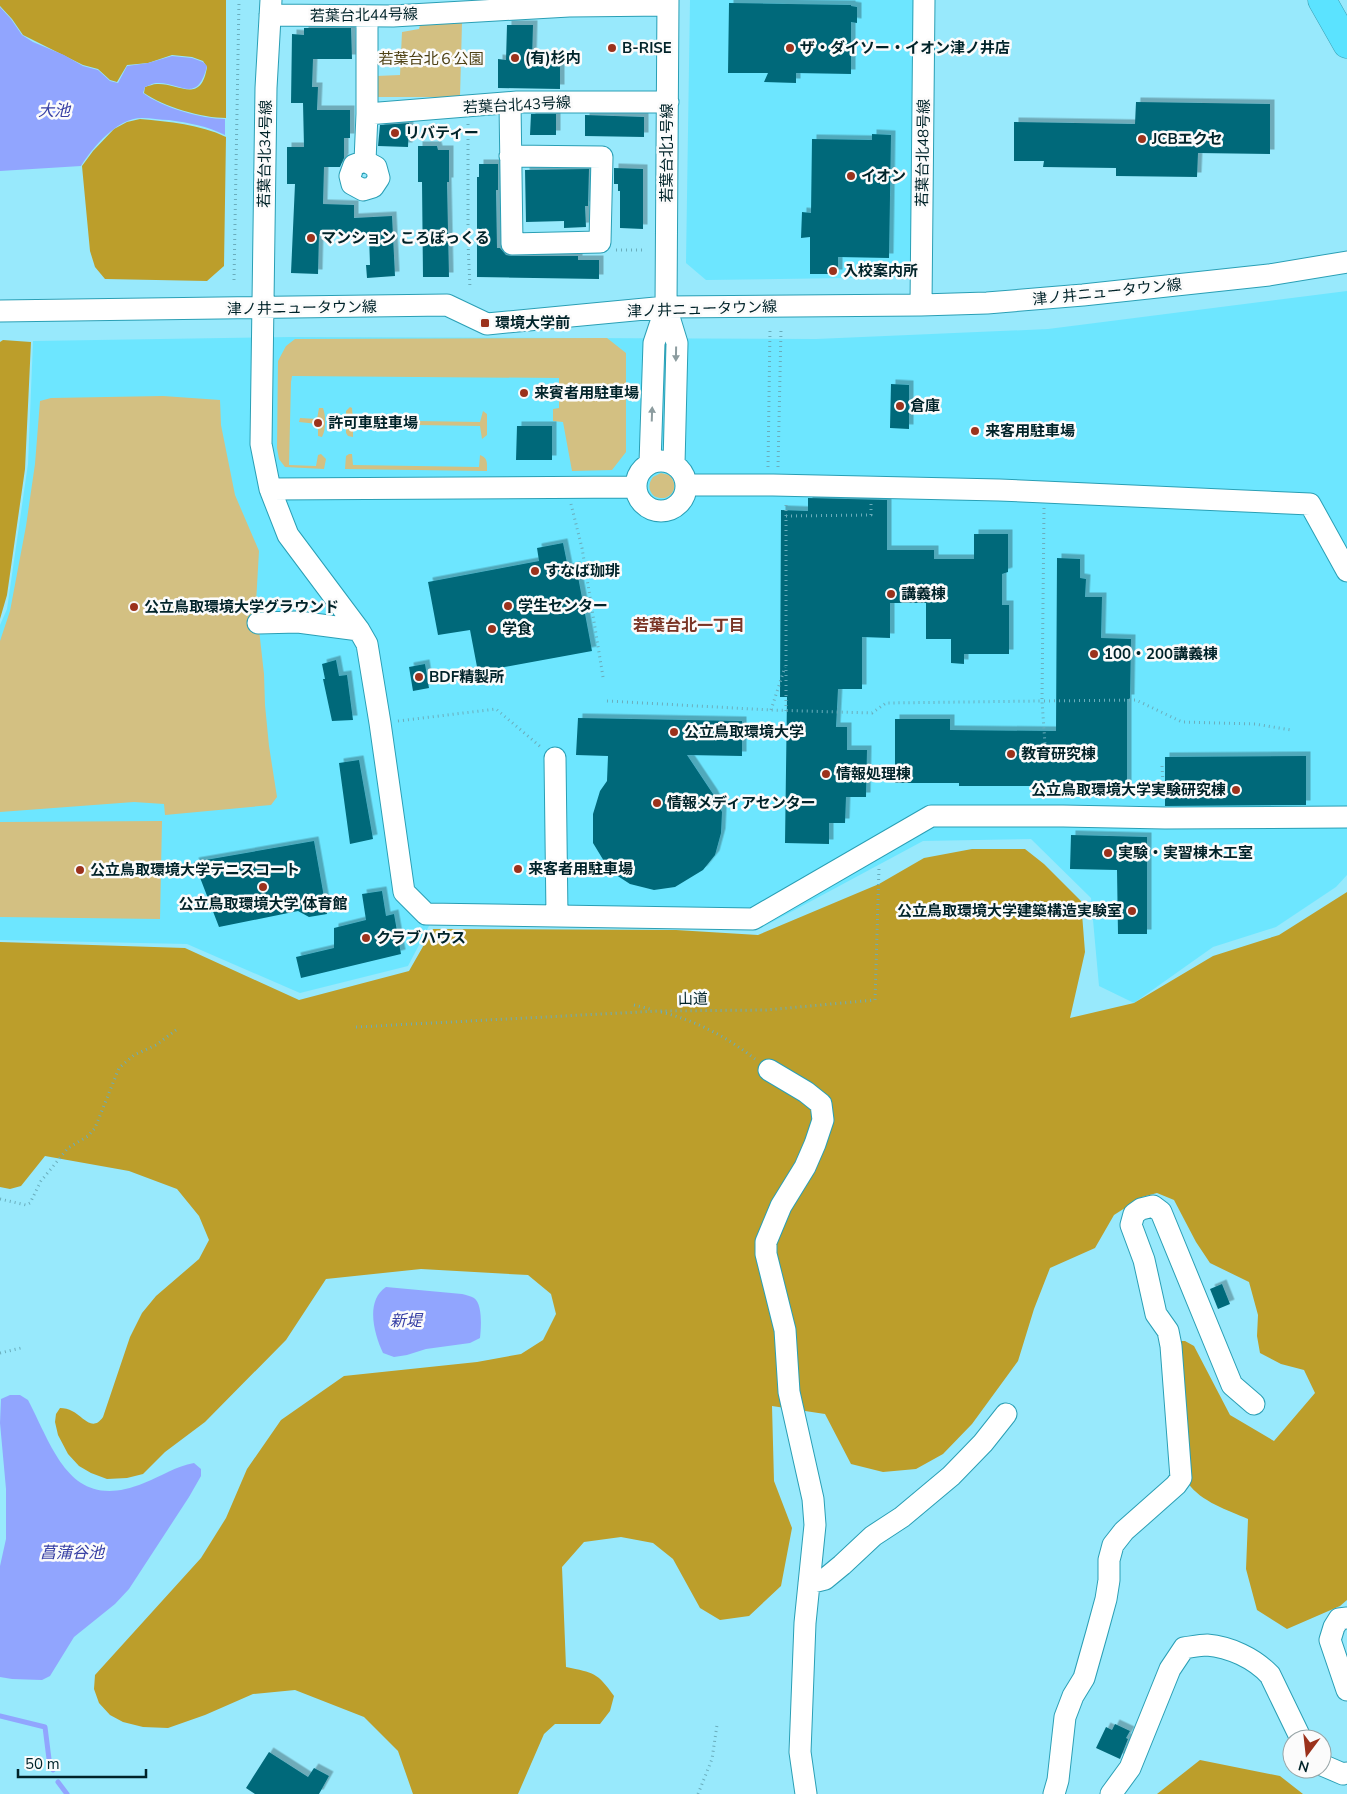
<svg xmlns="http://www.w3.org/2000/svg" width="1347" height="1794" font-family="'Nunito Sans','Noto Sans JP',sans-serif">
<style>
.built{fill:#6de6ff}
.green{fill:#d3c082}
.forest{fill:#bc9e2b}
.water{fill:#91a5fe}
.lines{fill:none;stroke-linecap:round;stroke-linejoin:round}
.stream{stroke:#91a5fe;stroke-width:5}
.building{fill:#06697a;filter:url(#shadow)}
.minor-casing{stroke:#2a9fb5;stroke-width:23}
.highway-casing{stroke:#3ba0b4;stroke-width:29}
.path{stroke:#6aadbc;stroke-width:3;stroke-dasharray:1 4;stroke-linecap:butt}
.minor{stroke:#fff;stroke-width:21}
.highway{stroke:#5be3ff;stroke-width:28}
.oneway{fill:#8c9c9f}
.poi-dot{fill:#9b321c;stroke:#fbfbfb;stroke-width:2}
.labels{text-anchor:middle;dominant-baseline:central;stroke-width:5;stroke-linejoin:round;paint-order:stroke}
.street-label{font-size:15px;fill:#002329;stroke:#fbfbfb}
.poi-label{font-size:15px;font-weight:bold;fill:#002329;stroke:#fbfbfb;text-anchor:start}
.park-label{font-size:15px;fill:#4d4013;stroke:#fbfbfb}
.water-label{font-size:16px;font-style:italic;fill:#363fa4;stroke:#fbfbfb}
.neighbourhood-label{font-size:16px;font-weight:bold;fill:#793425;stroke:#fbfbfb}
</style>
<defs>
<filter id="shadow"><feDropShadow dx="4.5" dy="-4.5" stdDeviation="0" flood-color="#0004"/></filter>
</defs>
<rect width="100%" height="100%" fill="#98e9fc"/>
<path class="built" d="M690,0H924L916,277L706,280L686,263Z
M1347,291V875L1336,887L1276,927L1213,947L1134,1003L1099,986L1091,898L1031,839L923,841L761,928L430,924L408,966L300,993L187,944L0,940V625L7,609L28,464L33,341L291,337L816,339L1048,329Z"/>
<path class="green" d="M462,23L460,97H377L376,76L400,75L402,32L419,29L420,25Z
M607,338L626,353V452L612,470L572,471L563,422L553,421V409L559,408V378L292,376L291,382L289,465L316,466L318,455L321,454L326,459L324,469L285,467L279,459L277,448L278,361L286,346L295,339Z
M163,396L220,400L221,425L235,495L259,551L256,603L264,674L265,705L269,746L277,797L271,805L165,815L164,804L134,802L0,812V641L10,611L26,526L35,464L40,401L51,398Z
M350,407L352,408L353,420L480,422L483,411L487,414V435L482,439L480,426L353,424V437L348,436L346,433V411Z
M319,408H323C326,416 326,430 322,437L318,436V424L299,422L300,418L317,419Z
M349,454H352L353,465L479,467L480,455C488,458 487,463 487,471L345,469L346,456Z
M661,473L669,475C682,487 669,504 654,496C648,490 648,484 653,477Z
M162,821L160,919L0,917V822Z"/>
<path class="forest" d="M0,0H226V118C202,118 164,107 144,93L145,87C149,86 153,84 157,84C179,83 201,105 207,67L203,61L192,57L172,55L148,63L127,65L117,82L110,80L98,69L83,65L23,35L12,19L0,6Z
M140,119C170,122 199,124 226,137L224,266L207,281L105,279L95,267L90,251L82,166L93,151L114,129L127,122Z
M3,340L31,342L25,469L7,595L0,619V342Z
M972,849H1025L1044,864L1081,901L1085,952L1070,1018L1134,1003L1213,956L1279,935L1347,892V1600L1340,1606L1287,1629L1257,1610L1246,1569L1248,1519C1228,1510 1201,1502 1188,1483L1176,1341H1185L1194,1346L1230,1415L1274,1441L1315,1393L1304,1370L1281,1364L1260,1353L1257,1336L1258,1315L1249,1282L1210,1263L1196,1242L1174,1200L1157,1193L1142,1197L1114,1215L1095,1248L1050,1268L1034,1309L1018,1361L972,1424L943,1454L916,1469L883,1472L851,1464L825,1414L772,1406L774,1481L792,1528L781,1586L749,1616L720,1620L700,1608L673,1559L653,1543L621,1537L584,1542L562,1567L566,1667C594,1673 597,1672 614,1696L610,1711L600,1724H555L544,1734L518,1794H413L398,1751L364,1717L295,1690L253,1694L205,1715L168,1728L143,1727L123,1722L110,1715L99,1703L94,1689L95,1675L201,1558L226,1518L247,1469L281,1420L344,1376L477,1362L521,1354L543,1340L556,1314L551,1294L528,1275L421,1269L326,1279L286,1340L205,1422L165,1452L143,1474L127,1478L107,1479L91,1473L79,1466L68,1454L58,1435L55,1422L56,1414L60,1408C64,1408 69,1409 72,1411C83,1416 92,1433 103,1417L130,1337L142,1313L156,1296L199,1259L209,1240L199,1216L177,1189L129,1171L45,1156L21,1186L10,1189L0,1187V942L185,948L299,1000L409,971L433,929L676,930L758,935L879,884L924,858Z
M1200,1760L1280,1776L1303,1794H1157Z"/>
<path class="water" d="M0,7L11,19L22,35L33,42L64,55L83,66L98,70L110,81L118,83L127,66L148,63L172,56L192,58L203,62L207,66C197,106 180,81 156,83C153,83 148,86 145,87L143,93C161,107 202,119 225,119V135C207,126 189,123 169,120C160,120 151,118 142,118C117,118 93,147 81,166L0,171Z
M386,1287L462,1294C466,1295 471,1296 474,1298C483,1304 481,1329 480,1338L470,1343L426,1349L407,1355L394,1357L383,1353C374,1334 365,1301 386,1287Z
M10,1395H20L28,1400C55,1452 71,1513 144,1483C162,1476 176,1466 194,1463L201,1469V1476L189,1497L129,1589L115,1604L74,1637L50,1676L42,1680L12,1679L0,1677V1566L6,1539V1489L0,1423L1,1399Z"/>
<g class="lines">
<path class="stream" d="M0,1716L45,1727L49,1759L53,1770
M58,1782L67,1794"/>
</g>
<path class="building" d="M729,3L851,5V6L857,7V23L851,22V74L796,73V83L764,82L768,73H728Z
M507,25H533L532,60H560V89L498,88V59L506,60Z
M304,28H351L352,59H313L312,87H318L317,110H350V138H344V158L340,167H324L323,204L354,205V218L392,216L395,276L367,278L366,265H370L369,235L319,234L318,274L291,273L295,184H287V147H304L303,103H291L292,34L304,35Z
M1136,102L1270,104V154L1198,153L1197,177L1116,176V168L1043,167L1044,161H1014V122L1135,124Z
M531,114H556V135H530Z
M585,115L644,117V137L585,136Z
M409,123L408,147L378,146L380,125Z
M872,134L891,135L889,258L838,257V274H810V237L801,238L802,212L811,213L812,139L872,140Z
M418,146H437L438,150H449V182H447L449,277H423L422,182H418Z
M479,164H498V190H496L497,248H500L506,255L512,256H578V260H599V279L477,277V177H479Z
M614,168L643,169V229L620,228V191H618V184H614Z
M589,169L588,206H585L586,227L564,228V221L526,222L525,170Z
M891,384L909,385V429L890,428Z
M517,426H552V460H516Z
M808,498L887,500V550H934V559H974V534H1008V572L1002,574V605H1009V654H964V664L951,663V639H926V603H890V638L862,637V689H838L836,727H847V750H867L866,797H846L845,823H829V844L785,843L787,697H780L781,510L808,511Z
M563,543L568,568L576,566L592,651L478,672L470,630L438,635L428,582L539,561L537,548Z
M1057,558L1080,559V578L1086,579L1085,597H1102L1101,638L1131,639L1130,699H1127V790L1032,789L1033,786H959V783H895V719H950V730L1056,731Z
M336,660L339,676L347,675L353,720L332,721L323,679H325L322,664Z
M425,664L429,688L413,691L409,667Z
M578,718L742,721V756L687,755L713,794L722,812L721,833L715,855L703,870L675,887L654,890L630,884L610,871L593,843V814L600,791L607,781L608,756L576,755Z
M1306,756V805L1165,806V757Z
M359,760L373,839L350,844L339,763Z
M1071,835L1147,837V934H1118L1117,870L1070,869Z
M314,841L327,914L309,917L298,911L219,927L194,862Z
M382,891L386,916L394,914L401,954L301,978L296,957L334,948V928L366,920L362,894Z
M1222,1284L1230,1304L1218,1309L1210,1289Z
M1115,1724L1130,1731L1126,1738L1128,1739L1120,1759L1096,1748L1106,1727L1112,1730Z
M269,1752L308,1777L314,1768L329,1776L319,1794H255L246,1788Z"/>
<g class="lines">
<g class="minor-casing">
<path id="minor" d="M271,0L266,88L261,444L270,489L288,535L359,630L367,644L380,723L404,892L426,914L753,919L931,816H1063L1165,818L1347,817
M668,0L666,307L677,343L674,464
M270,15L393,16L569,6L668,5
M510,103L512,244L600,242L602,157L510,156
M367,114L517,102H668
M365,161L354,165L350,176L352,184L363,190L373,187L379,178L376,167L365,161L367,114V16
M921,305L924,0
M0,311L447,305L487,324L666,307L921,305L987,303L1083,295L1269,275L1347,262
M636 486a25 25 0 1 1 50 0a25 25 0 1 1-50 0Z
M650,463L654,343L666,307
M686,485H773L999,490L1310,504L1347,571
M270,489L636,487
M258,623L298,622L359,630
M555,758L557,916
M769,1070L806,1092L821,1104L823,1120L815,1144L805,1167L781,1206L766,1242V1254L785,1330L789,1392L813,1499L815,1525L805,1623L800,1752L806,1794
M809,1583L825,1579L842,1565L873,1536L902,1517L951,1476L983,1443L1006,1414
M1347,1618L1339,1619L1334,1627L1330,1640L1347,1690
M1322,1765L1343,1774L1347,1773
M1054,1794L1058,1780L1065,1717L1073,1696L1084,1678L1097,1632L1106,1599L1109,1580V1560L1113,1545L1124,1531L1176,1485L1181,1478L1171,1346L1168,1331L1156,1314L1144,1260L1131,1225L1134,1214L1141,1209L1153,1206L1161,1212L1232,1385L1254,1404
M1111,1794L1130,1768L1170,1669L1184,1648C1191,1647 1200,1645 1207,1645C1230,1647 1254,1658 1270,1675L1301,1739"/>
</g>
<g class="highway-casing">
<path id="highway" d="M1322,0L1347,44"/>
</g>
<path class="path" d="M468,124V243L470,288
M616,250H646
M234,280L239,0
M768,467L770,329
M778,467L781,329
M571,504L582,548L603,677
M1044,508L1042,701L1136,700L1182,722L1255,724L1291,730
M786,516V504
M607,701L771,710L872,713L886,703L1042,701L1045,744
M771,710L785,667
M786,711V516L871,515V504
M398,721L496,709L542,748
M1162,766L1164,800
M634,1005L653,1010
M661,1012C697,1021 727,1037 755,1059
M356,1027L658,1011L766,1010L875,1000L879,867
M0,1199L26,1205L30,1203L41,1181L68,1148L88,1136L95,1128L119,1068L134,1055L156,1045L176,1030
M0,1353L21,1348
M698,1794L712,1759L717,1725"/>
<use href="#minor" class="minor"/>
<use href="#highway" class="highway"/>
</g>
<defs><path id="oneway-solid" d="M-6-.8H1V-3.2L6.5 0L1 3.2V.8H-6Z" transform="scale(1.25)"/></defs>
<g class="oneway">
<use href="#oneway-solid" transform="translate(676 354) rotate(91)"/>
<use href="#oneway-solid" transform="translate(652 414) rotate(-88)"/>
</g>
<g class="poi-dot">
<circle cx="612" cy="48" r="5"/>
<circle cx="790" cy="48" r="5"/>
<circle cx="515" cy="58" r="5"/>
<circle cx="395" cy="133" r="5"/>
<circle cx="1142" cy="139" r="5"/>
<circle cx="851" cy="176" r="5"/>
<circle cx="311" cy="238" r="5"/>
<circle cx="833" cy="271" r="5"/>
<rect x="480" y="318" width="10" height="10" rx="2.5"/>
<circle cx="524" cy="393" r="5"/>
<circle cx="900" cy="406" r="5"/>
<circle cx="318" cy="423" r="5"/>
<circle cx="975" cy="431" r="5"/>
<circle cx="535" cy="571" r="5"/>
<circle cx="891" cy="594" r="5"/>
<circle cx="508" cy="606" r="5"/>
<circle cx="134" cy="607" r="5"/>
<circle cx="492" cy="629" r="5"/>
<circle cx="1094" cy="654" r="5"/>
<circle cx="419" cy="677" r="5"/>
<circle cx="674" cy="732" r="5"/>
<circle cx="1011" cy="754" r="5"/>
<circle cx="826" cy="774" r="5"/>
<circle cx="1236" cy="790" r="5"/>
<circle cx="657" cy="803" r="5"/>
<circle cx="1108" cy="853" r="5"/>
<circle cx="518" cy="869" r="5"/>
<circle cx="80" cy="870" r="5"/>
<circle cx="263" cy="887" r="5"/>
<circle cx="1132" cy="911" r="5"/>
<circle cx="366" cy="938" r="5"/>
</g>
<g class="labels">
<g class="street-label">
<text transform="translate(364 15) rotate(-1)">若葉台北44号線</text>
<text transform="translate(517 105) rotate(-3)">若葉台北43号線</text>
<text transform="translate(667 153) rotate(-90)">若葉台北1号線</text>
<text transform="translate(923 153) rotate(-89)">若葉台北48号線</text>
<text transform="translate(265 154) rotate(-89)">若葉台北34号線</text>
<text transform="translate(1107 292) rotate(-6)">津ノ井ニュータウン線</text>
<text transform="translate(302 308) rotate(-1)">津ノ井ニュータウン線</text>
<text transform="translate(702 309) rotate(-2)">津ノ井ニュータウン線</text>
<text transform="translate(693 999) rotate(-1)">山道</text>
</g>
<g class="poi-label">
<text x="622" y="48">B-RISE</text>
<text x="800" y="48">ザ・ダイソー・イオン津ノ井店</text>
<text x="525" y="58">(有)杉内</text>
<text x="405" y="133">リバティー</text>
<text x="1152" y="139">JCBエクセ</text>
<text x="861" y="176">イオン</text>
<text x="321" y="238">マンション ころぽっくる</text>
<text x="843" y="271">入校案内所</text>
<text x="495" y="323">環境大学前</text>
<text x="534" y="393">来賓者用駐車場</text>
<text x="910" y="406">倉庫</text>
<text x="328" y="423">許可車駐車場</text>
<text x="985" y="431">来客用駐車場</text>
<text x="545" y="571">すなば珈琲</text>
<text x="901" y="594">講義棟</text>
<text x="518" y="606">学生センター</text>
<text x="144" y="607">公立鳥取環境大学グラウンド</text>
<text x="502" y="629">学食</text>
<text x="1104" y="654">100・200講義棟</text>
<text x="429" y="677">BDF精製所</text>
<text x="684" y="732">公立鳥取環境大学</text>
<text x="1021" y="754">教育研究棟</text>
<text x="836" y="774">情報処理棟</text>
<text x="1226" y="790" text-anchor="end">公立鳥取環境大学実験研究棟</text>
<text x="667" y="803">情報メディアセンター</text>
<text x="1118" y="853">実験・実習棟木工室</text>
<text x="528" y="869">来客者用駐車場</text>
<text x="90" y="870">公立鳥取環境大学テニスコート</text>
<text x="263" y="904" text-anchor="middle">公立鳥取環境大学 体育館</text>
<text x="1122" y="911" text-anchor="end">公立鳥取環境大学建築構造実験室</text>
<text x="376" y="938">クラブハウス</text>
</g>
<g class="park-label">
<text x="431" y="59">若葉台北６公園</text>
</g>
<g class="water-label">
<text x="54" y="111">大池</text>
<text x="406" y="1321">新堤</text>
<text x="72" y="1553">菖蒲谷池</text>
</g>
<g class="neighbourhood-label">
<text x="689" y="626">若葉台北一丁目</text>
</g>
</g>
<g transform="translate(1307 1754) rotate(195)"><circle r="24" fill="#fbfbfb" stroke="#97a5a7"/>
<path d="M0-4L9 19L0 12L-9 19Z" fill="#9b321c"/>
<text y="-8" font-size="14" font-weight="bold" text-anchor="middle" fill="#002329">N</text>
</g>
<path d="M18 1769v8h128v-8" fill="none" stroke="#002329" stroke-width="2.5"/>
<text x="25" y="1769" font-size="15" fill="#002329" stroke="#fbfbfb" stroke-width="4" paint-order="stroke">50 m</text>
</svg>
